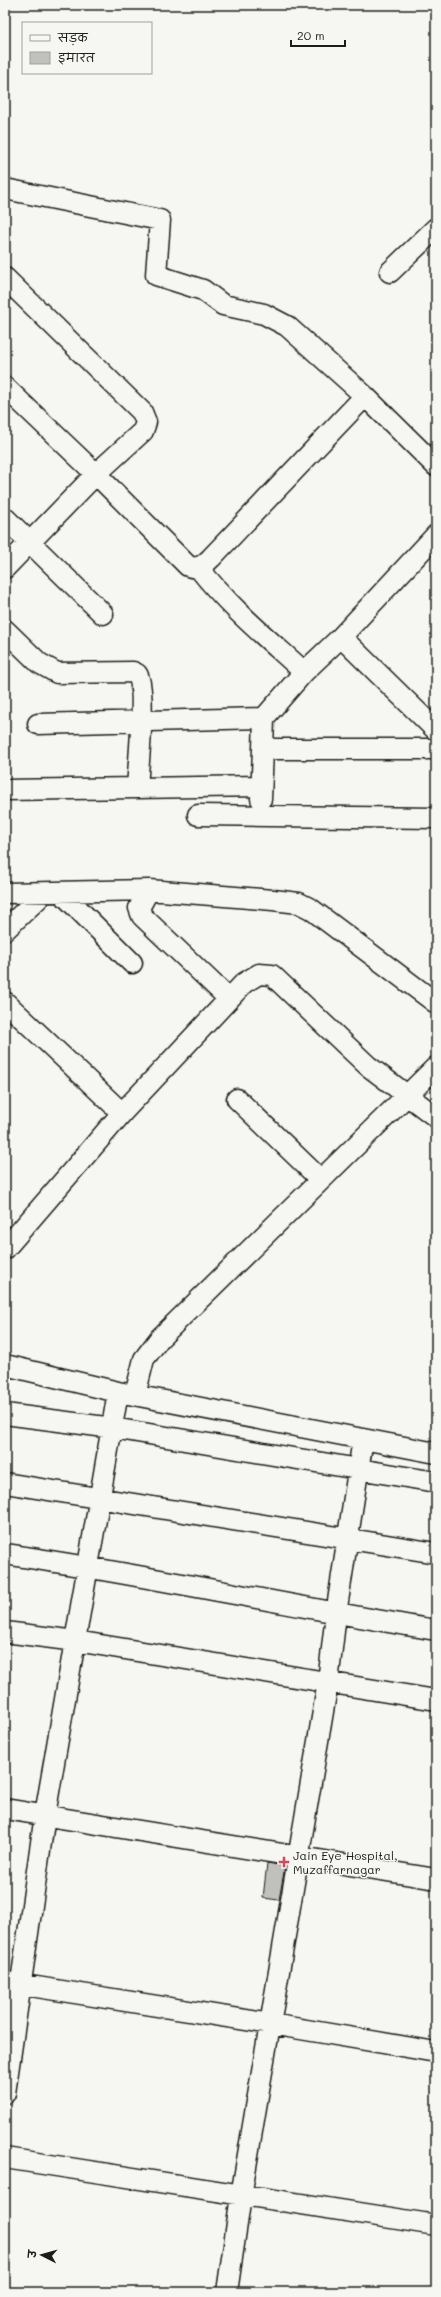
<svg xmlns="http://www.w3.org/2000/svg" width="441" height="2297" font-family="Mali,'Playpen Sans Deva',sans-serif">
<style>
.building{fill:#c0c0bd;stroke:#1c1c1c}
.lines{fill:none;stroke-linecap:round;stroke-linejoin:round}
.minor-casing{stroke:#1c1c1c;stroke-width:23}
.minor{stroke:#f6f6f2;stroke-width:20}
.poi-dot{fill:#d1495b;stroke:#f6f6f2;stroke-width:1.5}
.labels{text-anchor:middle;dominant-baseline:central;stroke-width:3;stroke-linejoin:round;paint-order:stroke}
.poi-label{font-size:12px;fill:#1c1c1c;stroke:#f6f6f2;text-anchor:start}
</style>
<rect width="100%" height="100%" fill="#f6f6f2"/>
<filter id="ink" filterUnits="userSpaceOnUse"><feTurbulence type="fractalNoise" baseFrequency=".025" numOctaves="2"/><feDisplacementMap in="SourceGraphic" scale="8" xChannelSelector="R" yChannelSelector="G"/><feConvolveMatrix kernelMatrix="1 2 1 2 8 2 1 2 1" color-interpolation-filters="sRGB"/></filter>
<g filter="url(#ink)">
<path class="building" d="M267,1863L285,1866L279,1900L263,1898Z"/>
<g class="lines">
<g class="minor-casing">
<path id="minor" d="M5,189L160,220L156,275L203,290L223,305L264,314L287,326L365,396L436,466
M390,272L436,228
M5,278L142,412L146,422L143,431L96,474L5,568
M5,387L96,474L188,566C198,570 204,565 211,558L365,396
M5,518L103,614
M436,535L341,637L304,672L264,718L263,749H436
M198,567C229,607 267,638 304,672
M5,630L39,663L57,673L133,672L137,674C147,687 138,768 137,788L5,790
M341,637L436,730
M38,724L264,718
M137,788L261,786
M261,799L263,749
M198,815L436,818
M149,890L139,908L142,916L229,999
M61,892L132,963
M5,893L149,890L273,900L299,903L311,909L436,1003
M5,930L44,893
M5,1002L122,1113
M237,1099L320,1179
M5,1249L122,1113L244,983L259,974L272,975L368,1066L436,1117
M5,1365L118,1392L436,1453
M135,1395L144,1359L160,1338L436,1067
M5,1414L113,1428L436,1482
M5,1483L436,1553
M5,1554C149,1575 292,1607 436,1630
M5,1632L76,1641L436,1700
M5,1809L436,1879
M5,1982L271,2024L436,2052
M5,2093L45,1815L118,1392
M5,2158L436,2225
M227,2292L241,2196L328,1682L336,1614L363,1439"/>
</g>
<use href="#minor" class="minor"/>
</g>
</g>
<path class="poi-dot" d="M282 1856h4v4h4v4h-4v4h-4v-4h-4v-4h4z"/>
<g class="labels">
<g class="poi-label">
<text x="293" y="1855">Jain Eye Hospital,<tspan x="293" dy="14">Muzaffarnagar</tspan></text>
</g>
</g>
<rect width="441" height="2297" fill="none" stroke="#f6f6f2" stroke-width="20"/>
<rect x="10" y="10" width="421" height="2277" fill="none" stroke="#1c1c1c" stroke-width="1.5" filter="url(#ink)"/>
<rect x="22" y="22" width="130" height="52" fill="#f6f6f2" stroke="#9f9f9c"/>
<rect x="30" y="35" width="20" height="6" fill="#f6f6f2" stroke="#9f9f9c"/>
<text x="58" y="42" font-size="12" fill="#1c1c1c">सड़क</text>
<rect x="30" y="52" width="20" height="12" fill="#c0c0bd" stroke="#9f9f9c"/>
<text x="58" y="62" font-size="12" fill="#1c1c1c">इमारत</text>
<g transform="translate(42 2255) rotate(276)" stroke="#f6f6f2" stroke-width="3" paint-order="stroke">
<path d="M0-3L7 15L0 10L-7 15Z" fill="#1c1c1c"/>
<text y="-6" font-size="11" font-weight="bold" text-anchor="middle" fill="#1c1c1c">उ</text>
</g>
<path d="M291 40v6h54v-6" fill="none" stroke="#1c1c1c" stroke-width="2"/>
<text x="297" y="40" font-size="12" fill="#1c1c1c" stroke="#f6f6f2" stroke-width="3" paint-order="stroke">20 m</text>
</svg>
